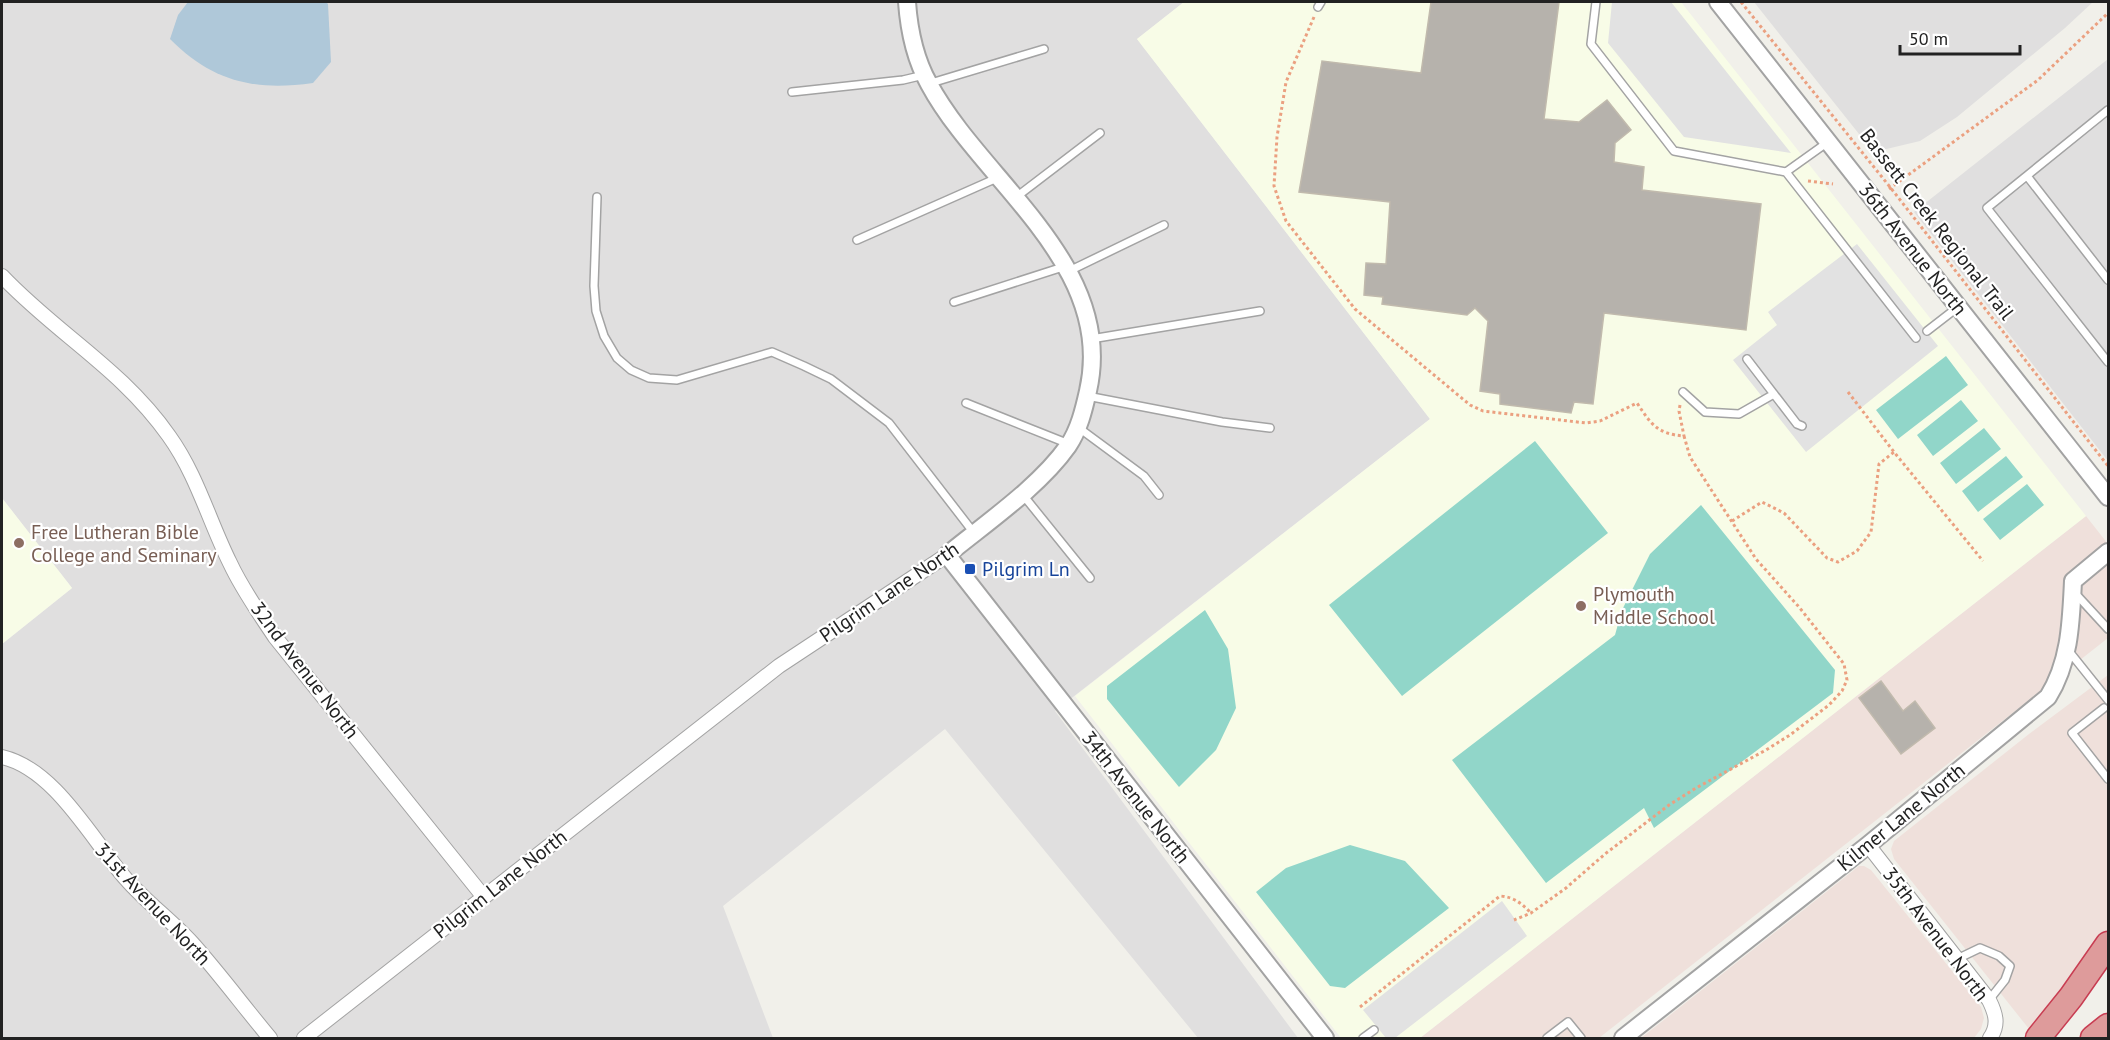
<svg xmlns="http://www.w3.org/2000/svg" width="2110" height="1040" font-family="'PT Sans',sans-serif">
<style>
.residential{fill:#e0dfdf}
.commercial{fill:#efe0db}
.education{fill:#f8fce7}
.pitch{fill:#91d6c9}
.parking{fill:#e2e2e2}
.water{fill:#afc8d9}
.building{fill:#b6b2ac;stroke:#c1baad;stroke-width:1.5}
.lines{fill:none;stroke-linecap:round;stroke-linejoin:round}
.service-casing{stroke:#a3a3a3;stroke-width:10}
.minor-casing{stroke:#a3a3a3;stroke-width:16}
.tertiary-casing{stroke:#a3a3a3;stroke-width:20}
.motorway-casing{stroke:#c83d52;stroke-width:27}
.path{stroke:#eba080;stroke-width:3;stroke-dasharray:3 3;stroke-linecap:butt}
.service{stroke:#fff;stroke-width:7}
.minor{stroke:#fff;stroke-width:14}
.tertiary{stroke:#fff;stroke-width:16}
.motorway{stroke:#de9b9b;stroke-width:24}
.education-dot{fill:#8d6e63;stroke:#fff;stroke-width:2}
.transit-dot{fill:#1a4fb4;stroke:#fff;stroke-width:2}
.labels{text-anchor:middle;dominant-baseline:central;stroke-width:4.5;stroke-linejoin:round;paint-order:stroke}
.street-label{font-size:20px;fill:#222;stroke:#fff}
.education-label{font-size:20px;fill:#785e54;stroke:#fff;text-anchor:start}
.transit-label{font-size:20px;fill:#164399;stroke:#fff;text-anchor:start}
</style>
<rect width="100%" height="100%" fill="#f1f0ea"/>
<path class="residential" d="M2,2H1184L1137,39L1430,419L1055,711L1298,1038H1198L945,729L723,906L773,1038H2V644L72,588L2,498Z
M1754,2H2093L2065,28L1957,117L1920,141L1878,151L1863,139Z
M2108,59V461L1914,212Z"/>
<path class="commercial" d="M2086,516L2108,544V638L1599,1038H1420Z
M2108,675V930L2033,1034L1894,859L1891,849L1894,841L2029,734Z
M1859,866H1864L1871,870L1981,1007L1984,1018L1981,1029L1974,1038H1641Z"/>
<path class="education" d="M1184,2H1681L2086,516L1420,1038H1341L1075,696L1430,419L1137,39Z
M2,498L72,588L2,644Z"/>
<path class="pitch" d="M1946,356L1968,385L1898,439L1876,410Z
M1961,400L1978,421L1933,456L1917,435Z
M1984,428L2001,449L1956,484L1940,463Z
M1535,441L1608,533L1402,696L1329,605Z
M2006,456L2023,477L1978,512L1962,491Z
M2027,484L2044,505L2000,540L1983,519Z
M1701,505L1835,670L1833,693L1654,828L1644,808L1546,883L1452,760L1615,635L1622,610L1650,554Z
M1205,610L1228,649L1236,708L1216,750L1179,787L1107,699V686Z
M1350,845L1405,861L1449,908L1345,988L1330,986L1256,892L1286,868Z"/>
<path class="parking" d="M1612,2H1671L1791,153L1684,137L1608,43Z
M1857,244L1938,346L1806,452L1733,360L1777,325L1768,312Z
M1502,901L1527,936L1395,1038H1386L1363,1010Z"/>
<path class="water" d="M188,2H326L328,4L331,62L313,83C254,91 213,82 170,39L178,15Z"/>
<path class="building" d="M1431,2H1559L1544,119L1579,122L1607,100L1631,130L1615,143L1614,162L1644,167L1642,190L1761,204L1746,330L1604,313L1593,404L1574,402L1571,413L1500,404V394L1480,391L1488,321L1475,308L1467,315L1382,304L1383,297L1364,295L1366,263L1386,264L1390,202L1299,192L1322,61L1421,73Z
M1881,681L1903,711L1915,701L1935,728L1901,754L1859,698Z"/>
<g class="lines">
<g class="service-casing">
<path id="service" d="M1596,2L1591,44L1674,151L1786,172L1916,338
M1318,7L1321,2
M931,83L1044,49
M792,92L903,80L924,75
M2108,110L1987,208L2108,362
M1786,172L1828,142
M2027,176L2108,280
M597,197L594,286L596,311L604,336L617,358L631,370L649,378L677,380L772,352L804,366L831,379L889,423L974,533
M1015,198L1100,133
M857,240L997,178
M1069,271L1164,225
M954,302L1066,266
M1927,331L1958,307
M1091,339L1260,311
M1747,359L1797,424L1802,426
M1683,392L1705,412L1739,414L1774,394
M1087,396L1222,422L1270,428
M966,403L1069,444
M1079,428L1144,476L1159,495
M1023,495L1090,578
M2074,592L2108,629
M2068,650L2108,700
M2104,708L2072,733L2108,779
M1957,959L1980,948L1999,956L2010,966L2005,980L1989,1000
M1363,1038L1374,1030
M1547,1038L1568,1022L1581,1038"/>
</g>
<g class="minor-casing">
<path id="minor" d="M2,276C57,334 122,369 169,436C197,475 209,521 230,563C242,589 259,613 275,637L483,896
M2,757C55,769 92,840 126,879C146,902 171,920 192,943C219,973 244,1007 270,1038
M1868,845L1989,1000C1996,1014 1999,1025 1990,1038
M304,1038L779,666L947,555"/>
</g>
<g class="tertiary-casing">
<path id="tertiary" d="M907,2C909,30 915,59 929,84C981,181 1117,265 1088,391C1084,409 1079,430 1068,446C1039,487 986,523 947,555L1325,1038
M1718,2L2108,497
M1623,1038L1868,845L2048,697C2070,662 2071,622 2073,581L2108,552"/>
</g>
<g class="motorway-casing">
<path id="motorway" d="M2038,1038L2071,997L2108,944
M2093,1038L2108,1026"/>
</g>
<path class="path" d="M1741,2L1890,187L2108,466
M1314,17L1286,82L1277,137L1274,186L1286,221L1355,309L1470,405L1483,411L1586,423L1600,421L1637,403C1651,424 1657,434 1684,436L1690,457L1756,559L1799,607L1844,664L1847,680L1842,691L1829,705L1790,735L1766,750L1696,788L1669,805L1605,854L1566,888L1531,913L1514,920
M1808,181L1833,184
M1889,189L2038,80L2108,13
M1848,392L1894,452L1983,561
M1680,405L1679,411L1684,436
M1732,521L1762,502L1784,513L1827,558L1838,562L1857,551L1871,532L1879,464L1894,452
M1360,1007L1500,896C1514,897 1521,903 1531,913"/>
<use href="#service" class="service"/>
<use href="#minor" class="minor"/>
<use href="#tertiary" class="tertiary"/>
<use href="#motorway" class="motorway"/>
</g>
<g class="education-dot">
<circle cx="19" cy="543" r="6"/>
<circle cx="1581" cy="606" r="6"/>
</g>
<rect class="transit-dot" x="964" y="563" width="12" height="12" rx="3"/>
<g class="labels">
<g class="street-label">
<text transform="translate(1937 224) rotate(52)">Bassett Creek Regional Trail</text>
<text transform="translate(1913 249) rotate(52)">36th Avenue North</text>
<text transform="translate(889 592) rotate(-34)">Pilgrim Lane North</text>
<text transform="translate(305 670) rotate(53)">32nd Avenue North</text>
<text transform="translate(1136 797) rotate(52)">34th Avenue North</text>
<text transform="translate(1901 817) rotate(-39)">Kilmer Lane North</text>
<text transform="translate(500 884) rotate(-38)">Pilgrim Lane North</text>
<text transform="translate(153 904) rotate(47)">31st Avenue North</text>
<text transform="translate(1936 934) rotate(53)">35th Avenue North</text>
</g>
<g class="education-label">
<text x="31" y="532">Free Lutheran Bible<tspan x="31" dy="23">College and Seminary</tspan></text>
<text x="1593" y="594">Plymouth<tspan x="1593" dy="23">Middle School</tspan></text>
</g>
<g class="transit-label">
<text x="982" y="569">Pilgrim Ln</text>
</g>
</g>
<rect width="2110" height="1040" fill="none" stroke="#222222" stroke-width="6"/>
<path d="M1900 45v9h120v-9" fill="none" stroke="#222222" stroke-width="3"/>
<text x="1909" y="45" font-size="18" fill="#222222" stroke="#ffffff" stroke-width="4.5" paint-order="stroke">50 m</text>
</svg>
